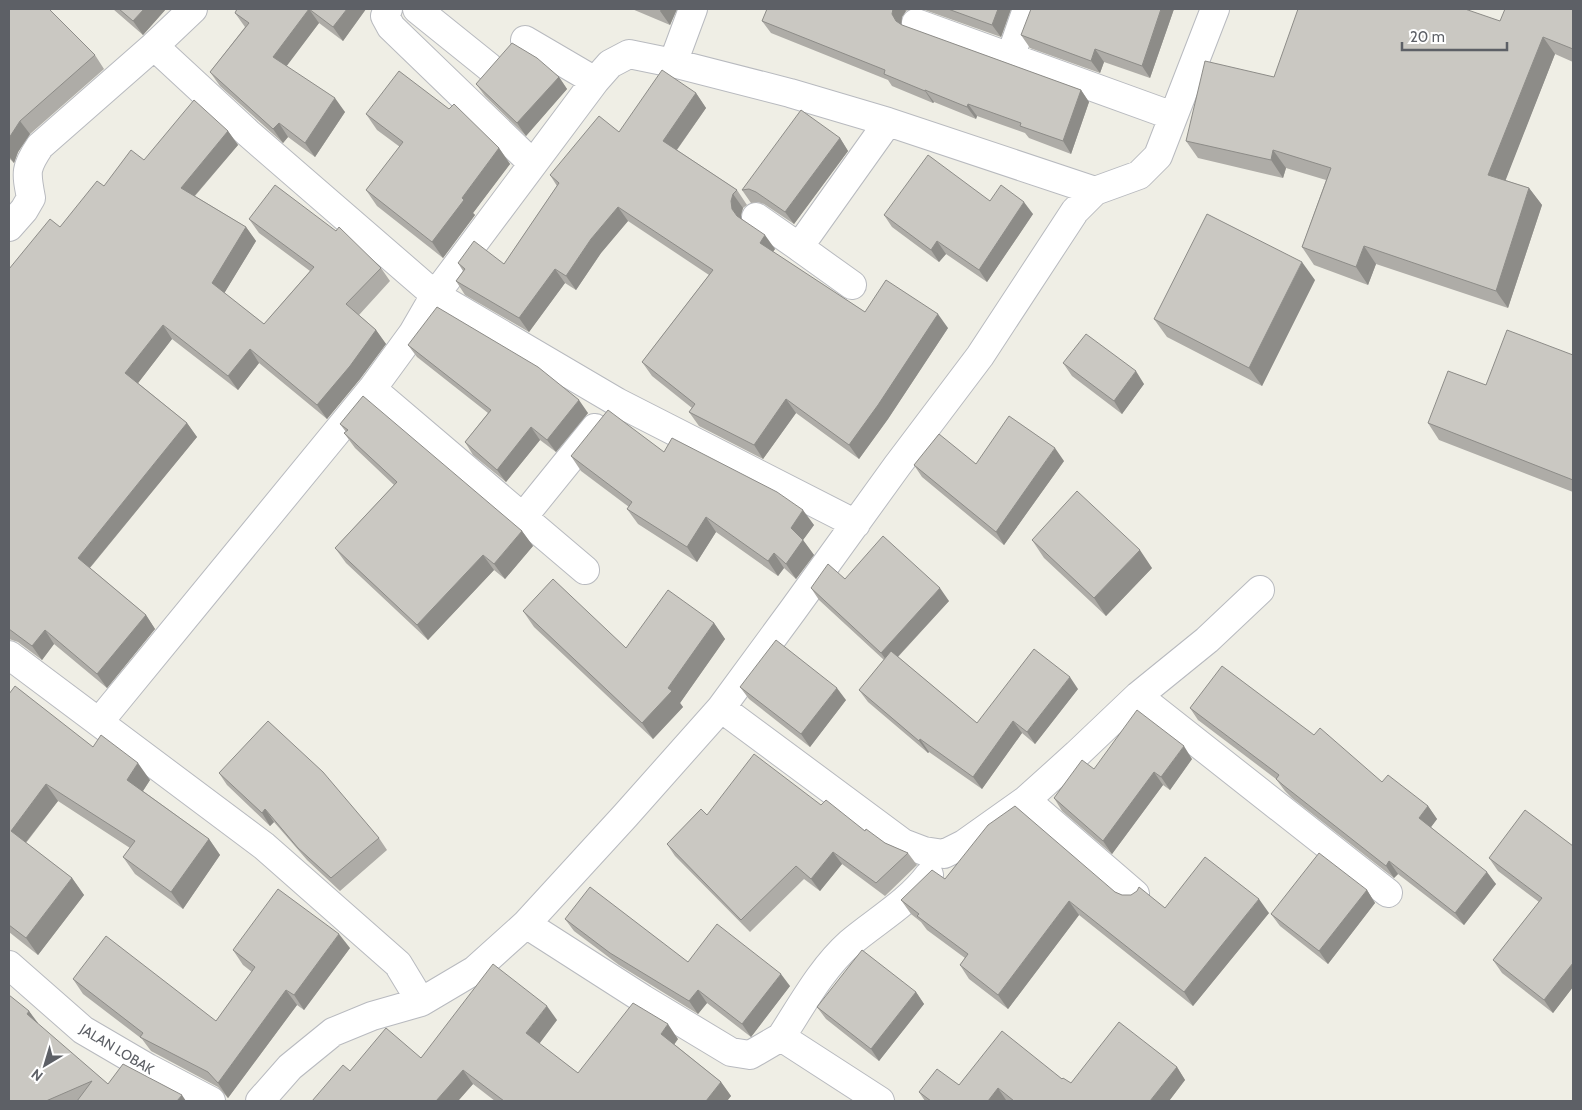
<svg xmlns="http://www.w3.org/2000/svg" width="1582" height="1110" font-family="Cabin,sans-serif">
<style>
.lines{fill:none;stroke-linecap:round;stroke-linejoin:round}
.minor-casing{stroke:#b8babf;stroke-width:30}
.minor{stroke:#fff;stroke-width:28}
.wall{fill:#aeaca7}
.shaded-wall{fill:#8d8c88}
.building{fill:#cac8c2;stroke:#8d8c88}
.labels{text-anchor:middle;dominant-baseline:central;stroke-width:5;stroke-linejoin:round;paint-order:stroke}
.street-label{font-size:14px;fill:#5d6066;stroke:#fff}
</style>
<rect width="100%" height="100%" fill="#efeee5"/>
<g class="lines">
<g class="minor-casing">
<path id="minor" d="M388,9L385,16L391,27L533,164
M417,9L489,67
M916,23L1173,116
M525,40L595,81L610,64L629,54L673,63L790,93L888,122L1095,191
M154,46L248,133L435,295L617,402L856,524
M1010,58L1027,9
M673,63L693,9
M756,217L799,247
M9,227L24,210L31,198C26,172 25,168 40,146L154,46L193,9
M852,285L799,247L888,122
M372,389L585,570
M523,517L595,428
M9,655L264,846L398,964L421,1002
M1138,696L1388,893
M721,708L903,843L924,851L944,854L964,844L1026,800L1077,754L1138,696L1207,640L1260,590
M99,722L372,389L413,333L435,295L595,81
M1026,800L1135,894
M526,924L643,999L731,1052L750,1055L781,1037L880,1101
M9,965L83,1030L148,1068L211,1101
M781,1037C802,1005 821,969 850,943C876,921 908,903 929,875
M260,1101L290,1067L333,1032L372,1016L421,1002L475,970L526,924L625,816L721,708L793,610L897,466L980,356L1075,211L1095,191L1139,175L1158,156L1215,9"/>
</g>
<use href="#minor" class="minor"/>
</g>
<path class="wall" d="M9,9L95,55L104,69L30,134L18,152L14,163L9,158Z
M113,9H166L143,35Z
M237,9H366L343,41L319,23L286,66L345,112L315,157L288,137L283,143L220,86L210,72L245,27L235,13Z
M632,9H677L670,25Z
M767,9H911L906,11L902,17L901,25L1081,90L1089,102L1071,154L1029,138L1025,133L977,116L976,119L934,102L933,103L892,86L888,80L771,33L762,21Z
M922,9H1011L1001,37Z
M1174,9L1150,78L1104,62L1100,73L1030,48L1021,35Z
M1573,9V62L1555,54L1505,180L1529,188L1542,205L1508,308L1376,264L1368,285L1314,265L1302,247L1326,180L1286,168L1283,178L1198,158L1186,141L1274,77L1500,21Z
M559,77L567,89L526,136L485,96L476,84Z
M696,93L706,108L677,150L737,190L747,205L743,208L741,215V218L775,249L773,252L865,312L948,328L888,419L859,459L796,413L763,459L699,426L689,412L692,408L652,376L642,362L709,275L628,221L601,253L576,290L565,283L529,332L465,295L456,281L463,271L458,263L504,264L557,186L550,175L619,132Z
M366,114L499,148L510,164L473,213L475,215L443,258L377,206L366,190L400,147L377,130Z
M228,131L238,145L195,196L246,227L256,241L224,293L264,324L310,271L259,233L249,219L381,268L390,281L359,315L376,330L386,344L360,379L327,419L259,363L238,390L172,339L138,383L187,423L197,437L90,568L146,615L155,629L107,688L54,644L42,660L18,642L9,639V269L60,227L104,186L144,160Z
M840,138L848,151L794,224L764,204L758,202L751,203L742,190Z
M990,201L1033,214L987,282L946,254L939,262L892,227L884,215Z
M1315,280L1262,386L1167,337L1154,319Z
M408,345L588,413L556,452L540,440L506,482L473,455L465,442L488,413L417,357Z
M1573,355V492L1439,440L1428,423Z
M1063,363L1144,384L1122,414L1072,376Z
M340,424L522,531L533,546L505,579L494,570L428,640L346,563L335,548L394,485L355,448L344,433L346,432Z
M664,452L814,525L803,540L814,555L796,579L784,568L778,576L716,532L697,562L638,524L627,509L629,507L581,471L571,456Z
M1064,461L1004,545L922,477L914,465L976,464Z
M1032,540L1152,568L1106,616L1044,558Z
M845,579L949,601L898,657L977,723L1078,689L1035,744L1022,733L982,789L929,752L928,753L868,702L859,690L884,660L819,600L811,588Z
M523,611L626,648L714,623L725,639L680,703L683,707L653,739L534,627Z
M740,687L846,700L810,747L749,699Z
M9,694L93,747L150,780L143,791L209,839L220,855L183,909L135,874L123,857L130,848L58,801L26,843L72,878L84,895L38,955L9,932Z
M1190,708L1314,735L1382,782L1428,806L1437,819L1431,827L1496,884L1464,925L1398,874L1394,878L1292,798L1285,791L1276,779L1198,720Z
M1192,759L1170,790L1163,785L1112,854L1062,811L1054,798L1094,769Z
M219,773L379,838L387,850L340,891L307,860L274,822L270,826L227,785Z
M821,805L885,843L908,853L917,865L885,896L842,864L820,891L804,879L750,932L675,856L667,844L707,815Z
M1573,846V987L1553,1013L1502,973L1493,960L1539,902L1498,871L1489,858Z
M945,879L1115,892L1122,895L1165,908L1269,913L1193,1006L1079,915L1008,1009L969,979L960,965L965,958L927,930L921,922L911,914L901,900Z
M1367,890L1375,903L1328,964L1280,926L1271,914Z
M565,919L688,962L790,986L751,1037L707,1003L698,1014L619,965L574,931Z
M350,948L304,1010L297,1005L228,1098L218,1087L151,1051L142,1039L83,994L73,979L216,1021L252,972L243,965L233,950Z
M916,992L924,1004L879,1061L826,1019L817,1007Z
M29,1011L37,1024L108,1084L186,1101H9Z
M557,1020L539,1044L578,1073L678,1039L674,1044L721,1082L731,1096L727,1101H495L473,1084L458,1101H312L350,1071L421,1058Z
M1177,1067L1185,1080L1169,1101H1007L1006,1100V1101H925L919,1092L959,1085L1071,1083Z"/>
<path class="shaded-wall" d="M144,9H166L143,35L133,21Z
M309,9L319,23L283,71L273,57Z
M347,9H366L343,41L333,27Z
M661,9H677L670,25L660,11Z
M893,9H904L906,11L902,17L901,26L896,21L892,14Z
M998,9H1011L1001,37L992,25Z
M1161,9H1174L1150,78L1142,66Z
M1543,37L1555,54L1501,192L1488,175Z
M1095,49L1104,62L1100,73L1091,61Z
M559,77L567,89L526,136L517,123Z
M925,90L934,102L933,103L925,91Z
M1081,90L1089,102L1071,154L1063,141Z
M696,93L706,108L673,155L663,141Z
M335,98L345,112L315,157L305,143Z
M968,104L977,116L976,119L967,107Z
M20,121L30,134L18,152L14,163L9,156V138Z
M279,123L288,137L283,143L273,129Z
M228,131L238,145L190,201L181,188Z
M840,138L848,151L794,224L785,212Z
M499,148L510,164L473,213L475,215L443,258L432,242L462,198Z
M1273,150L1286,168L1283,178L1271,160Z
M1529,188L1542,205L1508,308L1496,291Z
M733,194L743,208L741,215L742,223L732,209L731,201Z
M1024,202L1033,214L987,282L979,270Z
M618,207L628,221L601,253L576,290L566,276L591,239Z
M246,227L256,241L222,297L212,283Z
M765,235L775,249L769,257L760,243Z
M937,241L946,254L939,262L931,250Z
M1364,246L1376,264L1368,285L1356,267Z
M1302,262L1315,280L1262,386L1249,368Z
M555,269L565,283L529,332L519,318Z
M938,314L948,328L888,419L859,459L849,445Z
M163,325L172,339L135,387L125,373Z
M376,330L386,344L360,379L327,419L317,405Z
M250,349L259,363L238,390L228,376Z
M1136,371L1144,384L1122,414L1114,401Z
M786,399L796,413L763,459L754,445Z
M579,400L588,413L556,452L547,440Z
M187,423L197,437L87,571L78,558Z
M531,427L540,440L506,482L497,470Z
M1055,448L1064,461L1004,545L996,532Z
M803,510L814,525L803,540L814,555L796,579L786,564L791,528Z
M706,517L716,532L697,562L687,547Z
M522,531L533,546L505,579L494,564Z
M1140,550L1152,568L1106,616L1094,598Z
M774,553L784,568L778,576L768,561Z
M483,555L494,570L428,640L417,625Z
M940,588L949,601L890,665L881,653Z
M146,615L155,629L107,688L97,674Z
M714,623L725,639L680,703L683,707L653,739L642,723L668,688Z
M45,630L54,644L42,660L32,646Z
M1070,677L1078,689L1035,744L1027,732Z
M837,688L846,700L810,747L801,734Z
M1013,721L1022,733L982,789L973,777Z
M920,739L929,752L928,753L919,741Z
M1184,746L1192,759L1170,790L1161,777Z
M138,763L150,780L139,797L127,780Z
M1154,772L1163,785L1112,854L1103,841Z
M46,784L58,801L22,847L11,831Z
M1428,806L1437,819L1428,831L1419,818Z
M265,809L274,822L270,826L262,813Z
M209,839L220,855L183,909L171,892Z
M833,852L842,864L820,891L811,879Z
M1389,861L1398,874L1394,878L1386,866Z
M1487,872L1496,884L1464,925L1455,913Z
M72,878L84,895L38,955L26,938Z
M1367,890L1375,903L1328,964L1319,951Z
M1259,899L1269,913L1193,1006L1184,992Z
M1069,901L1079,915L1008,1009L998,995Z
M339,934L350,948L304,1010L294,995Z
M1573,963V987L1553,1013L1544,1000Z
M781,974L790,986L751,1037L742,1024Z
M286,990L297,1005L228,1098L218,1083Z
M698,990L707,1003L698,1014L689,1001Z
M916,992L924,1004L879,1061L871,1049Z
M547,1006L557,1020L536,1048L526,1033Z
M29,1011L38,1023L35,1027L27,1014Z
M668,1024L678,1039L671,1049L661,1034Z
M1177,1067L1185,1080L1169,1101H1150Z
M463,1070L473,1084L458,1101H436Z
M721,1082L731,1096L727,1101H706Z
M998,1088L1006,1100V1101H988Z
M182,1095L186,1101H177Z"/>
<path class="building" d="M9,9H49L95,55L20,121L9,138Z
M119,9H144L133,21Z
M237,9H347L333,27L309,9L273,57L335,98L305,143L279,123L273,129L210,72L249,23L235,13Z
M767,9H893L892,14L896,21L902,25L1081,90L1063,141L1020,126L1021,123L968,104L967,107L925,90V91L884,74L885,70L762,21Z
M948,9H998L992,25Z
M1031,9H1161L1142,66L1095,49L1091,61L1021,35Z
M1298,9H1465L1500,21L1505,9H1573V49L1543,37L1488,175L1529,188L1496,291L1364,246L1356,267L1302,247L1331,168L1273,150L1271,160L1186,141L1205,61L1274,77Z
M512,43L537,58L559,77L517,123L476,84Z
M662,70L696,93L663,141L737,190L733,194L731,201L732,209L737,216L765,235L760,243L865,312L886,280L938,314L878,405L849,445L786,399L754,445L689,412L695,404L642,362L713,270L618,207L591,239L566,276L555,269L519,318L456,281L465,269L458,263L474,241L504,264L559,183L550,175L599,116L619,132Z
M399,71L449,109L454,104L499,148L462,198L464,200L432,242L366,190L403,142L366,114Z
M194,100L228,131L181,188L246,227L212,283L264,324L314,267L249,219L275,185L336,231L339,227L381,268L346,304L376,330L350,366L317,405L250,349L228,376L163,325L125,373L187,423L78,558L146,615L97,674L45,630L32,646L9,629V269L50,219L60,227L97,181L104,186L131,150L144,160Z
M801,110L840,138L785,212L756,192L749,189L742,190Z
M928,155L990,201L1001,185L1024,202L979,270L937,241L931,250L884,215Z
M1207,214L1302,262L1249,368L1154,319Z
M437,307L538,367L579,400L547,440L531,427L497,470L465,442L491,410L408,345Z
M1507,330L1573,355V480L1428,423L1448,371L1486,385Z
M1086,334L1136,371L1114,401L1063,363Z
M363,396L522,531L494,564L483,555L417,625L335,548L397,482L344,433L348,430L340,424Z
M608,410L664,452L672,438L777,492L803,510L791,528L803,540L786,564L774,553L768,561L706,517L687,547L627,509L632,502L571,456Z
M1009,416L1055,448L996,532L914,465L939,434L976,464Z
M1077,491L1140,550L1094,598L1032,540Z
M883,536L940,588L881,653L811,588L828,564L845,579Z
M553,579L626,648L668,590L714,623L668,688L672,691L642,723L523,611Z
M776,640L837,688L801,734L740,687Z
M1034,649L1070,677L1027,732L1013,721L973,777L920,739L919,741L859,690L891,651L977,723Z
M1222,666L1314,735L1320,728L1382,782L1388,775L1428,806L1419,818L1487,872L1455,913L1389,861L1386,866L1283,785L1276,779L1279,775L1190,708Z
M15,686L93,747L101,735L138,763L127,780L209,839L171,892L123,857L135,841L46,784L11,831L72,878L26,938L9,925V694Z
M1137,710L1184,746L1161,777L1154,772L1103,841L1054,798L1082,760L1094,769Z
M268,721L323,772L379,838L331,878L298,848L265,809L262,813L219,773Z
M754,754L821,805L826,800L865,831L866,829L885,843L908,853L876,883L833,852L811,879L796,866L741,920L667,844L701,809L707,815Z
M1015,806L1115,892L1122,895H1131L1137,891L1139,887L1165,908L1205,857L1259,899L1184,992L1069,901L998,995L960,965L968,954L917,916L919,914L901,900L932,870L945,879L988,825Z
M1525,810L1573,846V963L1544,1000L1493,960L1542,898L1489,858Z
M1319,853L1367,890L1319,951L1271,914Z
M590,887L688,962L717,924L781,974L742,1024L698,990L689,1001L610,953L565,919Z
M278,889L339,934L294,995L286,990L218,1083L208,1072L140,1037L143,1033L73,979L106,936L216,1021L255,967L233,950Z
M862,950L916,992L871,1049L817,1007Z
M493,964L547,1006L526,1033L578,1073L633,1003L668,1024L661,1034L721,1082L706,1101H504L463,1070L436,1101H312L343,1065L350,1071L386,1028L421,1058Z
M9,995L29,1011L27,1014L108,1084L123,1064L182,1095L177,1101H77L92,1081L46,1101H9Z
M1119,1022L1177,1067L1150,1101H1014L998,1088L988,1101H931L919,1092L937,1069L959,1085L1002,1031L1062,1079L1063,1078L1071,1083Z"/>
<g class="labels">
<g class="street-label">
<text transform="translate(117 1049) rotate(31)">JALAN LOBAK</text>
</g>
</g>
<rect width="1582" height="1110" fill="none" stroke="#5d6066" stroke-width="20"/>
<g transform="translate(45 1065) rotate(218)" stroke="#ffffff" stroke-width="4" paint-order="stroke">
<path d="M0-4L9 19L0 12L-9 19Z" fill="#5d6066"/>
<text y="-8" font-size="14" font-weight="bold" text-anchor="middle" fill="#5d6066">N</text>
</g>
<path d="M1402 42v8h105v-8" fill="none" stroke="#5d6066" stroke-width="2.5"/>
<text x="1410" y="42" font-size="15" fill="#5d6066" stroke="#ffffff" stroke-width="4" paint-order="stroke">20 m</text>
</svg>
